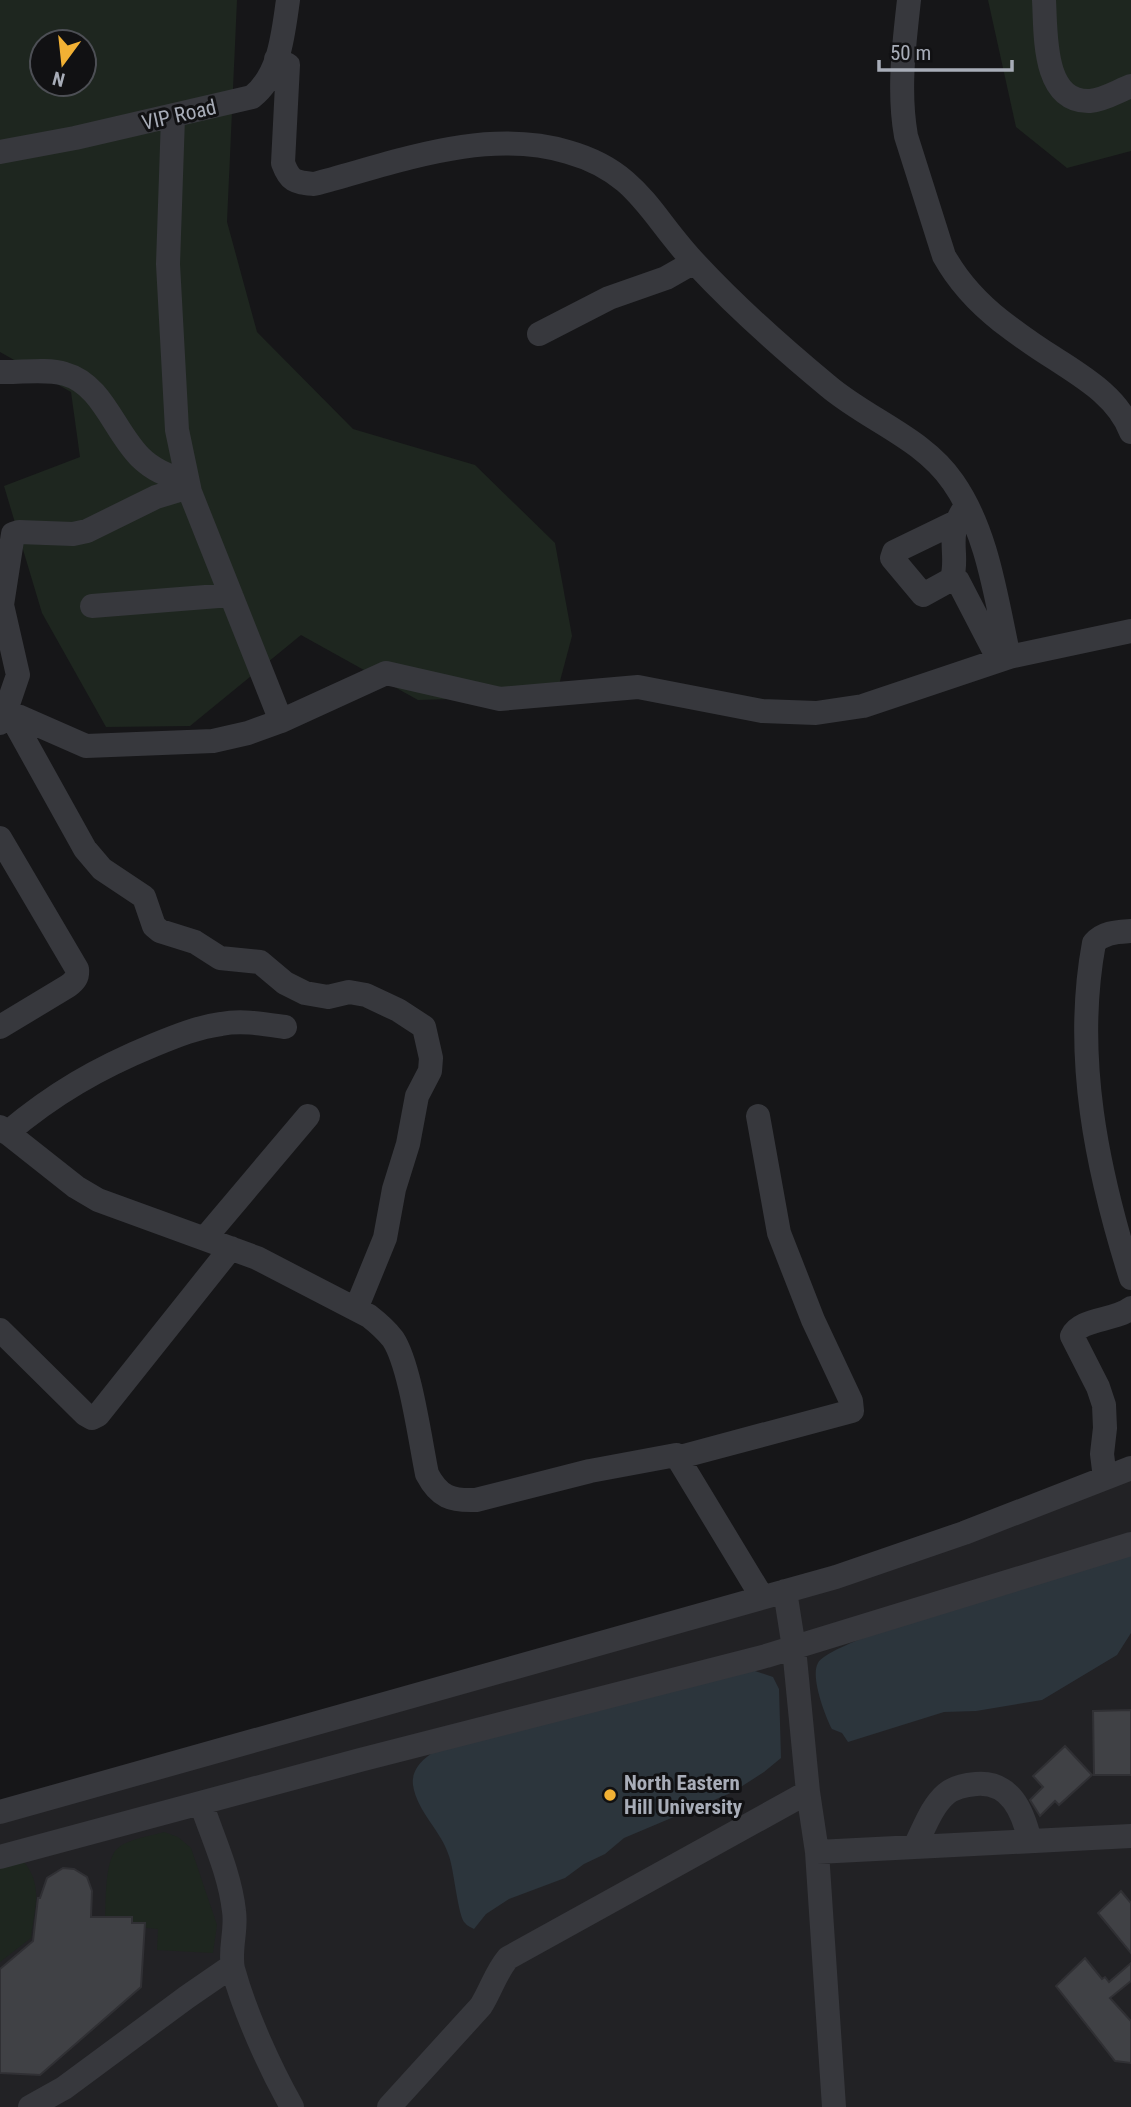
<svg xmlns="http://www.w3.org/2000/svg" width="1131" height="2107" font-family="'Roboto Condensed',sans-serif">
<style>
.built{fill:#222225}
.green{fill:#1e261f;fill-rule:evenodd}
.water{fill:#2c353c}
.building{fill:#404145;stroke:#303034;stroke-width:2}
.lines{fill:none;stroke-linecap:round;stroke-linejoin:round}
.minor{stroke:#37383d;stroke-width:24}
.poi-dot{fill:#f2b134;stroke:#111113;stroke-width:2.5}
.labels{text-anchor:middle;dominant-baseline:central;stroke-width:6;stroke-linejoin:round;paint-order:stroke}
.street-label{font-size:21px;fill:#a8adb8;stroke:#111113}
.poi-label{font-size:21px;font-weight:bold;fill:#a8adb8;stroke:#111113;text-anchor:start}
</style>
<rect width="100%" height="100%" fill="#161618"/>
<path class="built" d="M1131,1476V2107H0V1818Z"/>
<path class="green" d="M0,0H237L227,222L257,332L353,429L475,465L555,543L572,636L556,696L418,700L301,635L190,726L106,727L42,613L4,486L80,457L71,392L0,352ZM42,42H84V84H42Z
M988,0H1131V151L1067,168L1016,127Z
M164,1832L178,1837L191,1848L217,1925L213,1953L157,1950L158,1929L105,1924C106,1906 104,1861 117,1849C127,1839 151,1836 164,1832Z
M24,1862C44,1887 34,1909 31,1938L0,1962V1863Z"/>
<path class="water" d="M1131,1553V1633L1117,1655L1042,1700L976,1711L944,1712L848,1742L842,1733L832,1729C825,1716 810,1676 818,1663C834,1636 1086,1567 1131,1553Z
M749,1669L773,1677L779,1689L781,1758L764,1772L733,1792L624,1838L605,1854L584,1864L565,1878L509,1899L486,1914L474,1929C471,1927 467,1926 465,1923C458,1917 454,1870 449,1856C441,1830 417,1812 413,1785C411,1769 423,1759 435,1751Z"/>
<path class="building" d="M1131,1710V1775H1094L1093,1711Z
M1065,1746L1092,1775L1059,1805L1055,1801L1040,1816L1030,1800L1043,1787L1033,1776Z
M63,1868L74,1869L87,1877L92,1891L91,1917H132V1923H145L141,1987L40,2075L0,2073V1969L33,1941L38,1898H40L47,1878Z
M1121,1891L1131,1903V1953L1098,1913Z
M1085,1958L1102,1979L1105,1977L1109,1982L1131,1963V1981L1110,1998L1131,2021V2063L1115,2061L1056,1986Z"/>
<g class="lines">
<path class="minor" d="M909,0C904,45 898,91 906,136L944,256C958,281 978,303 1001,321C1018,334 1036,347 1054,358C1083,377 1118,397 1131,432
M1044,0C1046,33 1042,103 1090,101C1104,100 1118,91 1131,86
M276,59L288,65L283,163C290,182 295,182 314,184C395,163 484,127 568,152C639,172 650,216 696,264C737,308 782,348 828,386C868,420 923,438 953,482C988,532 996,599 1009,657
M173,117L168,264L177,430L190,492L281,721
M0,152L75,138L252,97C280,75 283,34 288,0
M539,334L609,298L666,278L694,262
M0,372C20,373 45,368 65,374C102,384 114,431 140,457C153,470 169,477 187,481
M956,522L894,552L892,558L923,595L952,579L958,581L999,660
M952,579C959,554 946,539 962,512
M92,606L231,595
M11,716L85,849L102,869L144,897L154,926L160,931L195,942L220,958L260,962L285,983L305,993L328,997L349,992L366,995L398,1010L424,1027L431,1058L430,1071L417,1096L408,1144L394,1189L385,1238L356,1309
M3,719L18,675L2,605L13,534L19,532L73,534L87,531L156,497L189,487
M0,723L11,716L20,717L86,746L213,741L248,733L281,721L386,673L500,699L638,687L762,711L816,713L863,706L1009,657L1131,631
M0,838L77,969C78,977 75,981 68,986L0,1027
M1131,931C1117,932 1104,932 1094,943C1073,1056 1097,1170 1131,1278
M0,1127L76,1187L98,1200L257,1258L369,1316C378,1323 386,1330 393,1339C410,1365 420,1440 427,1474C439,1497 451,1501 476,1500L590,1471L676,1455L762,1597
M7,1133C53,1094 98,1068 154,1045C176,1036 198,1027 221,1024C242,1020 264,1024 285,1027
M205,1238L308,1116
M0,1330L85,1414L92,1418L98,1415L231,1248
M680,1457L852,1411L851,1401L813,1320L779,1233L758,1116
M1105,1478L1102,1454L1105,1428L1104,1405L1098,1387L1072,1336C1080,1318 1115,1321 1131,1308
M785,1591L794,1648L808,1792L817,1852L834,2107
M201,1803C213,1838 230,1874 234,1911C237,1930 229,1950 233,1969C245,2013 270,2068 292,2107
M0,1812L836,1577L964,1533L1131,1468
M915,1846C924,1829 931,1807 946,1794C954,1787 965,1785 976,1784C1011,1781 1023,1812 1030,1841
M817,1852L1131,1836
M0,1857L360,1760L766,1656L1131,1544
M30,2107L64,2088L187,1997L232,1966
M389,2107L481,2006C491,1990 496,1972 508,1958L808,1792"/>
</g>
<circle class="poi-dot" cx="610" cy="1795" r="7"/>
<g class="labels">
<g class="street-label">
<text transform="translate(179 115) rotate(-13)">VIP Road</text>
</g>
<g class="poi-label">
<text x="624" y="1783">North Eastern<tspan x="624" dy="24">Hill University</tspan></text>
</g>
</g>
<g transform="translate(63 63) rotate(195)"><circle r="33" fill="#111113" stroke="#4d4f55" stroke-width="2"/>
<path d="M0-5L12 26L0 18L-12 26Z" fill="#f2b134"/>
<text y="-10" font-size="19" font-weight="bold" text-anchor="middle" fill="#a8adb8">N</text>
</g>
<path d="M879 60v10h133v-10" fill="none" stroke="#a8adb8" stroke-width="3.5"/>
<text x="890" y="60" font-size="21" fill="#a8adb8" stroke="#111113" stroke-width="5" paint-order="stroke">50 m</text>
</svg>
